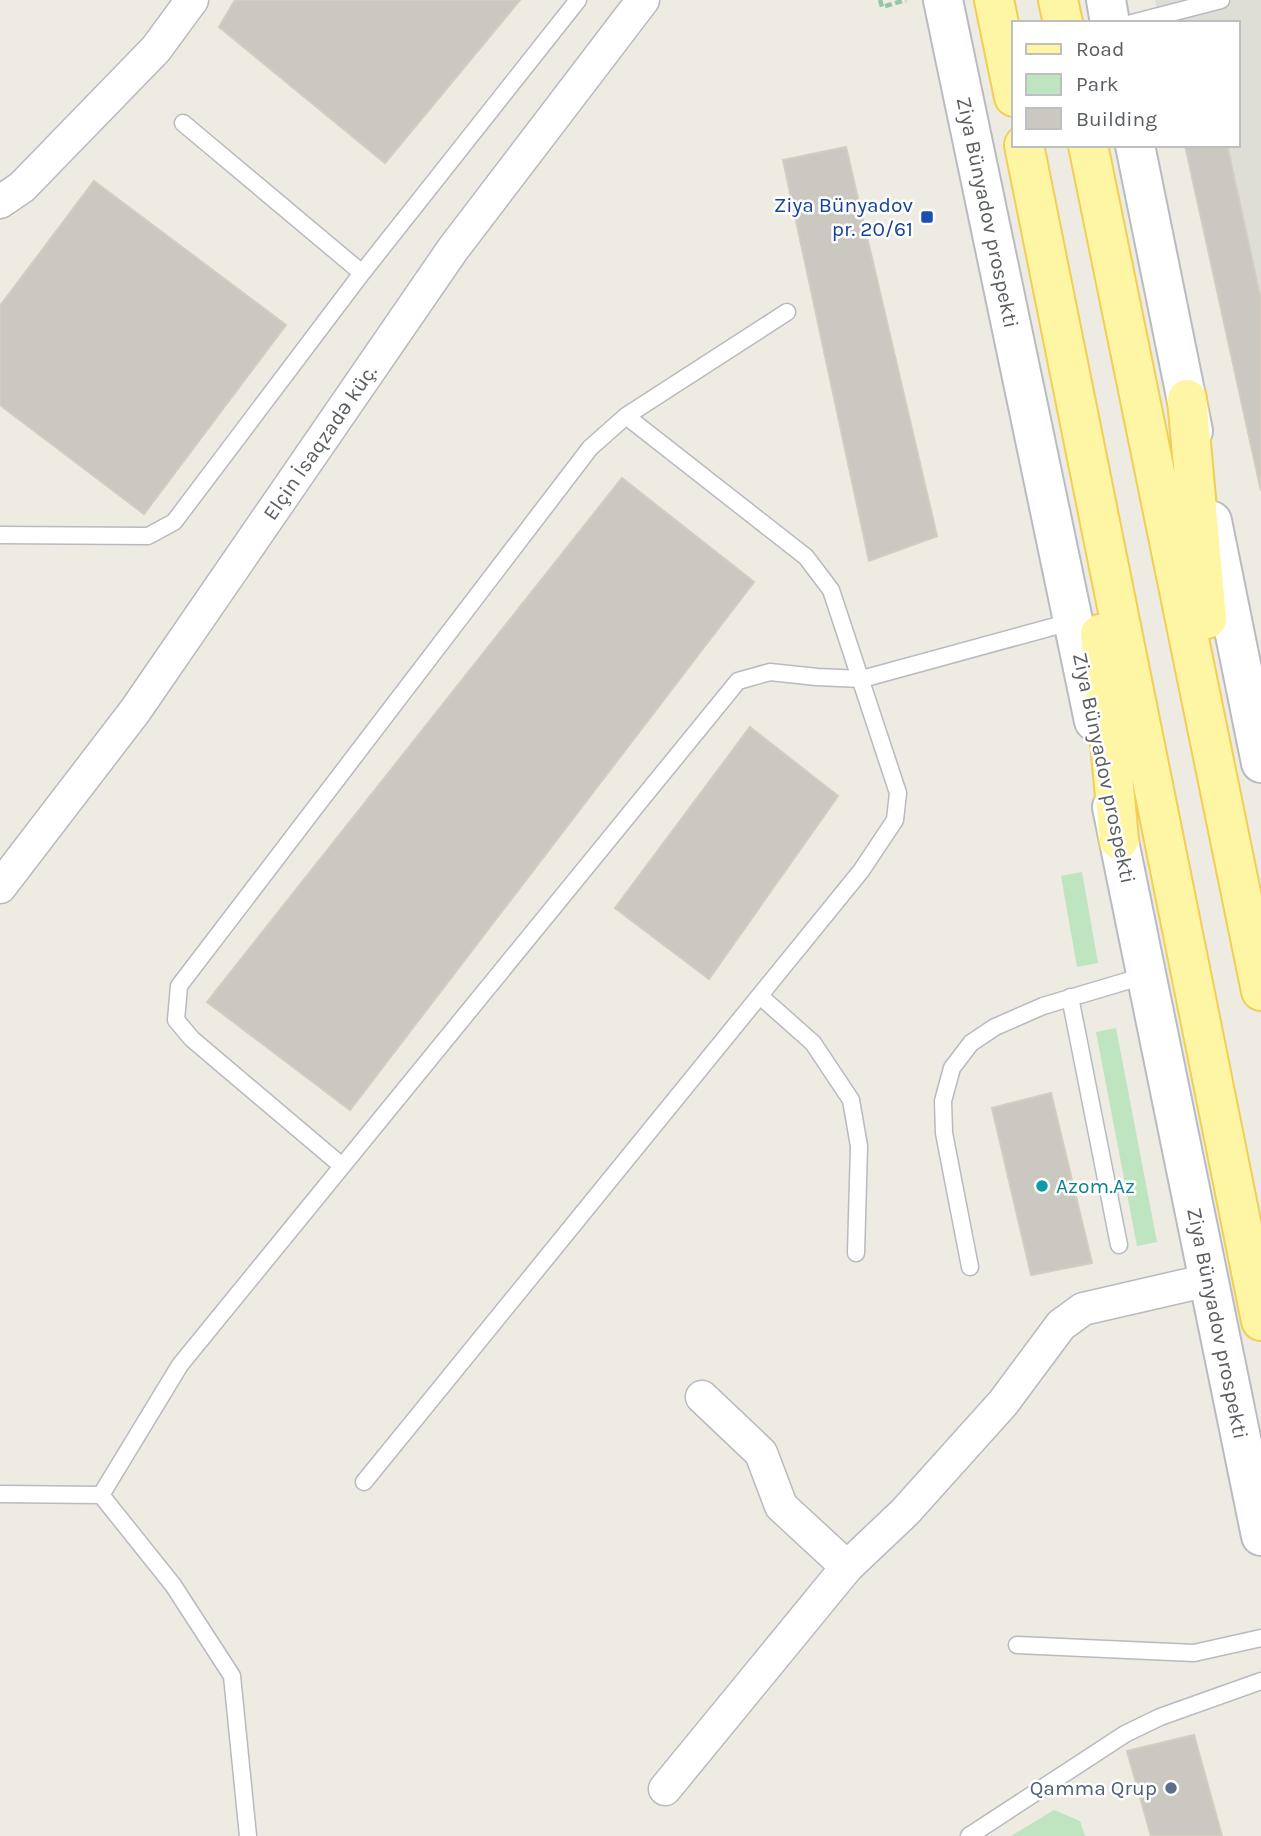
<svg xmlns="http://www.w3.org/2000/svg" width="1261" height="1836" font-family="Karla,sans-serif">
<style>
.industrial{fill:#deddd6}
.green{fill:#bee5c0}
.building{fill:#cac8c1;stroke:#d2cdc0;stroke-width:2}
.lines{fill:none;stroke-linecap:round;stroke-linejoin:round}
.lane-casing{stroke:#b7babf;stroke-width:19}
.street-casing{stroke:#b7babf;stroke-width:35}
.secondary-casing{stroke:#b8bbc1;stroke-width:42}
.primary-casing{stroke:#f1cf57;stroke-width:42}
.path{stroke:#97c6a7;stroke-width:4.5;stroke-dasharray:7 3.5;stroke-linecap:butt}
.lane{stroke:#fff;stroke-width:16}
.street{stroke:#fff;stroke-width:32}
.secondary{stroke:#fff;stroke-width:38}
.primary{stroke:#fff6a5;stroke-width:38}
.transit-dot{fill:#1a4fb4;stroke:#fff;stroke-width:2.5}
.culture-dot{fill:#0f9aa8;stroke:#fff;stroke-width:2.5}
.service-dot{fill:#5c6f8a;stroke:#fff;stroke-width:2.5}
.labels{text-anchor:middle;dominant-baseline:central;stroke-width:5;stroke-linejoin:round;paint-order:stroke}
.transit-label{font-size:21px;fill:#164399;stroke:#fff;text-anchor:end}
.street-label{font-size:21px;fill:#5a5e63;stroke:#fff}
.culture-label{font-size:21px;fill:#0d838f;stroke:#fff;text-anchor:start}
.service-label{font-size:21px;fill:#4e5e75;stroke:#fff;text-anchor:end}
</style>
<rect width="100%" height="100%" fill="#edebe2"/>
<path class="industrial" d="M1155,0H1261V300L1227,145H1238V23H1159Z"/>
<path class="green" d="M1082,872L1098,963L1077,967L1061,876Z
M1116,1028L1157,1242L1137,1246L1096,1032Z
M1054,1810L1080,1821L1085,1836H1011Z"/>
<path class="building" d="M235,0H520L385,163L219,27Z
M1185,145H1227L1261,300V491Z
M846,147L937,536L869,561L783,160Z
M94,181L286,325L144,514L0,405V306Z
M622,478L754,582L350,1110L207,1002Z
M750,727L838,796L709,979L615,908Z
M1051,1093L1092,1263L1031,1275L992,1108Z
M1194,1735L1222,1836H1151L1127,1751Z"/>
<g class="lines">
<g class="lane-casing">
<path id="lane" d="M1132,23L1221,0
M183,123L362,273
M0,535L148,536L174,522L362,273L578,0
M760,996L813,1043L851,1100L859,1146L856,1253
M1070,997L1119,1245
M342,1166L192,1039L176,1020L179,986L590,448L626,416L787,312
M970,1267L944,1133L943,1101L952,1068L971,1043L995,1027L1043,1006L1147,975
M364,1482L861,871L895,820L898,793L831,590L806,557L626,416
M0,1494L101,1495L173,1585L232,1676L248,1836
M101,1495L180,1365L738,681L770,672L817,677L862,679L1074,621
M1017,1645L1194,1653L1261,1638
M969,1836L1125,1734L1160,1717L1261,1681"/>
</g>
<g class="street-casing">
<g id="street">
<path d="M0,202L22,187L156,49L192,0"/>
<path id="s1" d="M0,887L135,711L453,249L643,0"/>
<path d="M702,1397L761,1453L781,1506L847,1567"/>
<path d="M665,1789L847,1567L905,1512L1003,1403L1061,1325L1083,1309L1209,1280"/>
</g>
</g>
<g class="secondary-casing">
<g id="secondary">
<path id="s2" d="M943,0L1094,721"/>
<path d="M1106,0L1110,23"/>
<path d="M1135,145L1193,431"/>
<path d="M1212,521L1261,763"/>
<path id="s3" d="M1112,807L1261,1536"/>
</g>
</g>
<g class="primary-casing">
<path id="primary" d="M994,0L1014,97
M1058,0L1063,23
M1024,145L1261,1321
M1088,145L1261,991
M1187,399L1207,619
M1100,634L1119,840"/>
</g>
<path class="path" d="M880,0L882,7L906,0"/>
<use href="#lane" class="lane"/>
<use href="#street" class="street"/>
<use href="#secondary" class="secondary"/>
<use href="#primary" class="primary"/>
</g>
<rect class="transit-dot" x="920" y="210" width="14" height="14" rx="3.5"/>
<circle class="culture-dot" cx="1042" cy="1186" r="7"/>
<circle class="service-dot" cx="1171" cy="1788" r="7"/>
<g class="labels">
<g class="transit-label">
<text x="913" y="205">Ziya Bünyadov<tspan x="913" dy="24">pr. 20/61</tspan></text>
</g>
<g class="street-label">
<text stroke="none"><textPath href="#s2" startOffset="217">Ziya Bünyadov prospekti</textPath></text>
<text stroke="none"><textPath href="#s1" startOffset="548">Elçin İsaqzadə küç.</textPath></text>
<text transform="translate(1104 768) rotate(78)">Ziya Bünyadov prospekti</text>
<text stroke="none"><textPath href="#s3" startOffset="527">Ziya Bünyadov prospekti</textPath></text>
</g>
<g class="culture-label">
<text x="1056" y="1186">Azom.Az</text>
</g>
<g class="service-label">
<text x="1157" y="1788">Qamma Qrup</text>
</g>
</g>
<rect x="1012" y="21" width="228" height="126" fill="#ffffff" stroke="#bdbfc1" stroke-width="2"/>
<rect x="1026" y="44" width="35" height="10" fill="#fff6a5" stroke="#bdbfc1" stroke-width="2"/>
<text x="1076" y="56" font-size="21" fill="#5a5e63">Road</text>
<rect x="1026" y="74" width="35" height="21" fill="#bee5c0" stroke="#bdbfc1" stroke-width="2"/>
<text x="1076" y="91" font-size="21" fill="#5a5e63">Park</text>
<rect x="1026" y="108" width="35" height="21" fill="#cac8c1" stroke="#bdbfc1" stroke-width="2"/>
<text x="1076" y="126" font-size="21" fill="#5a5e63">Building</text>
</svg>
